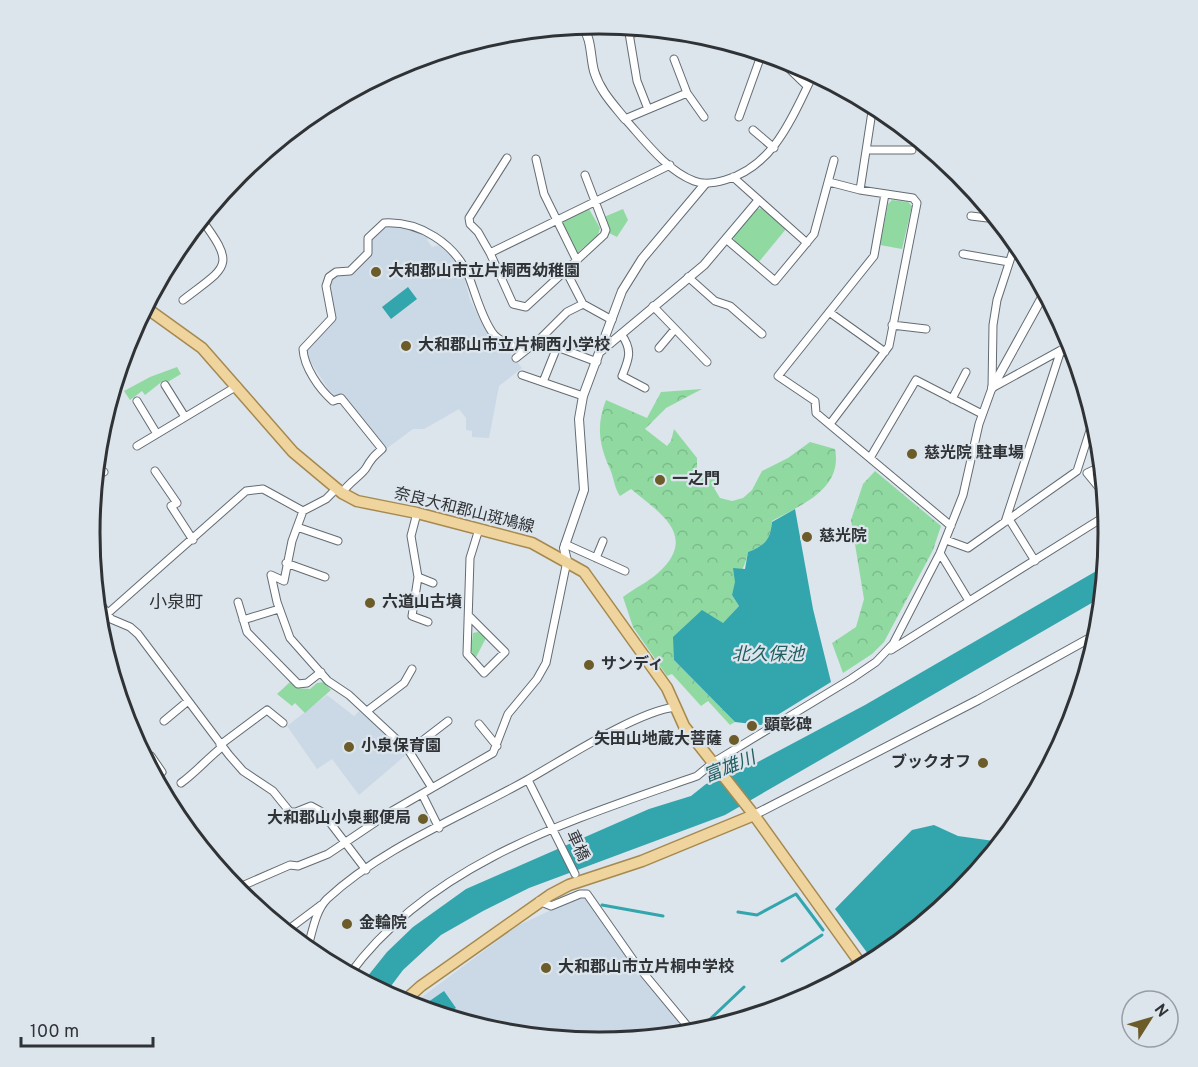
<svg xmlns="http://www.w3.org/2000/svg" width="1198" height="1067" font-family="Overpass,'Noto Sans JP',sans-serif">
<style>
.built{fill:#cbd9e6}
.green{fill:#90daa2}
.forest{fill:url(#forest-crowns)}
.water{fill:#33a5ac}
.lines{fill:none;stroke-linecap:round;stroke-linejoin:round}
.stream{stroke:#33a5ac;stroke-width:3}
.minor-casing{stroke:#646c73;stroke-width:9}
.tertiary-casing{stroke:#646c73;stroke-width:10}
.primary-casing{stroke:#a5894f;stroke-width:13}
.minor{stroke:#fff;stroke-width:7}
.tertiary{stroke:#fff;stroke-width:8}
.primary{stroke:#efd49d;stroke-width:10}
.poi-dot{fill:#6c5c2a;stroke:#dce4ec;stroke-width:2}
.labels{text-anchor:middle;dominant-baseline:central;stroke-width:4.5;stroke-linejoin:round;paint-order:stroke}
.poi-label{font-size:16px;font-weight:bold;fill:#303336;stroke:#dce4ec;text-anchor:start}
.street-label{font-size:16px;fill:#303336;stroke:#dce4ec}
.neighbourhood-label{font-size:18px;fill:#303336;stroke:#dce4ec}
.water-label{font-size:18px;font-style:italic;fill:#215e61;stroke:#dce4ec}
.rim{fill:none;stroke:#303336;stroke-width:3}
</style>
<defs>
<pattern id="forest-crowns" width="20" height="18" patternUnits="userSpaceOnUse" patternTransform="scale(1.5)"><rect width="20" height="18" fill="#90daa2"/><path d="M2 6a3 3 0 1 1 6 0M12 15a3 3 0 1 1 6 0" fill="none" stroke="#7cbc8c"/></pattern>
</defs>
<rect width="100%" height="100%" fill="#dce4ec"/>
<path class="built" d="M396,225L430,235L427,240L432,247L440,245L452,256L462,268L470,300L490,338L504,345L522,368L499,386L489,438L472,437V431L466,430V418L459,409L424,429H413L386,449L343,394L334,398L307,356L306,347L335,318L329,287L331,280L336,276L351,272L370,254L371,237L387,226Z
M327,695L354,716L359,711L385,734L390,742L407,754L359,795L332,759L317,769L287,726Z
M581,896L587,897L622,947L634,972L650,984L679,1019L678,1025L659,1037L599,1043L499,1033L410,1006L517,926Z"/>
<path class="green" d="M892,200L908,202L912,206L902,249L880,245L888,204Z
M763,208L786,229L758,263L735,242L733,236L757,209Z
M589,209L600,228L598,235L576,254L559,224Z
M623,209L628,220L617,237L609,233L604,217Z
M177,367L181,374L166,383L164,380L145,395L142,391L130,400L124,391L150,377Z
M478,632L486,638L475,659L471,650L473,633Z
M290,682L296,688L310,689L317,683L324,682L331,690L305,713L295,703L292,706L277,694Z"/>
<path class="forest" d="M702,389L666,408L645,429L667,446L671,441L674,429L697,458V468L704,478L711,474L717,477L719,485L714,488L720,498L732,501L743,498L752,490L762,471L788,458L810,442L835,449C843,489 801,505 772,521C770,541 766,545 748,552C745,569 736,579 732,595L739,606L723,623L674,660L735,722L730,725L708,701L701,706L672,674L667,676L633,627L623,597C635,588 648,582 658,573C699,536 660,513 631,489L620,496C614,487 614,478 610,469C599,445 596,425 606,400L647,418L661,392Z
M875,471L941,526L933,550L884,642L872,654L843,673L832,643L856,627L864,599L851,520L863,484Z"/>
<path class="water" d="M408,287L417,299L391,319L382,307Z
M795,509L813,609L831,682L761,725L735,722L674,660L673,637L702,610L723,623L739,606L732,595L735,582L733,568L745,569L748,552C765,545 770,541 772,522Z
M1105,566L1102,597L725,815L529,888L483,911L441,935L403,970L385,994L363,982L387,952L413,927L466,889L649,809L691,796L706,784L756,763L865,705Z
M934,825L958,836L1001,842L959,894L874,962L835,909L912,830Z
M444,991L456,1008L444,1016L418,1009Z"/>
<g class="lines">
<path class="stream" d="M602,905L663,916
M738,912L757,915L796,894L823,930
M782,961L822,935
M681,1035L705,1024L744,987"/>
<g class="minor-casing">
<path id="minor" d="M628,27L637,81L648,109
M629,34L650,29
M778,58L807,86
M674,59L687,93L704,117
M687,93L625,119C645,141 666,170 694,181C704,185 715,183 725,180C775,166 793,115 814,73
M739,117L762,53
M753,130L774,148
M867,150H912
M507,158L469,218L470,224L478,232L490,253L513,304L526,307L604,235L606,230L585,175
M536,159L544,194L577,261
M733,177L807,243
M829,182L860,190L913,198L917,203L889,346L830,424
M860,190L873,105
M885,194L874,256L778,376L815,401L816,413L951,526
M971,216L996,219
M726,239L775,281L814,234L834,160
M490,253L670,165
M963,254L1009,262
M566,271L583,304L612,320
M688,277L715,301L730,306L762,334
M183,300C227,266 237,267 201,219
M653,306L707,362
M829,312L885,352
M892,325L926,329
M621,334C633,350 629,359 622,376L645,388
M659,348L675,329
M1061,350L1075,356
M516,358L540,339L567,312L583,304
M522,375L583,396
M543,382L557,347L597,362
M165,385L185,417
M992,388L1061,350
M952,399L966,372
M137,401L157,434
M137,446L237,386
M870,458L916,380L982,414
M1102,466L1087,473L1105,495
M155,471L177,503L171,506L193,540
M95,476L104,472
M342,493C349,482 362,475 366,468C371,459 374,456 382,449L341,398L333,401C319,389 304,367 303,349L332,318L326,286L329,277L336,272L350,271L368,253V238L384,223C419,221 455,243 469,277C476,295 481,316 492,332C498,343 513,343 521,353
M303,511L292,541L284,581L271,575L277,602L290,638L328,681L349,695L409,751L432,788
M417,513L411,536L418,577L412,616L428,622
M1009,519L1035,561
M1005,522L1061,350
M297,527L338,541
M946,540L968,548L1077,471L1094,418
M565,544L625,571
M940,553L969,601
M596,558L603,541
M286,563L325,577
M418,577L433,583
M96,597L111,619L130,627L138,634L229,755L243,771L273,791L290,812H296L311,806L322,812L366,870
M238,602L247,632L298,684L307,683L321,672
M107,614L246,491L263,489L303,511L326,499L336,489
M470,617L505,652L484,673L467,654L470,558L479,529
M243,620L279,609
M891,650L1107,515
M367,711L404,683L412,669
M164,721L188,701
M479,724L497,746
M220,745L267,710L283,723
M409,751L448,721
M142,755L151,756L162,772L155,778
M528,780L575,874
M181,783C196,772 207,759 222,747
M422,794L439,828
M235,889L290,865L298,866L328,854L392,811L493,753L508,714L537,679L546,663L567,561
M539,901L551,906L580,894H587L636,964L694,1034
M285,932L321,905
M307,950C312,934 315,911 327,899C383,847 461,817 527,780C564,759 636,712 675,707
M349,975C431,862 572,820 697,776L714,762L851,679L876,662L893,644L940,553L963,495L979,424L992,388L993,325L997,300L1016,242
M666,1036L688,1026"/>
</g>
<g class="tertiary-casing">
<path id="tertiary" d="M582,26C592,39 590,56 594,71C600,91 613,104 625,119
M601,351L704,265L758,201
M992,388L1045,292
M567,561L564,548L584,490L579,419L583,396L622,291L642,259L705,184
M754,815L978,700L1099,633"/>
</g>
<g class="primary-casing">
<path id="primary" d="M145,307L202,348L293,452L342,493L357,501L417,513L532,543L584,572L667,688L684,726L754,815L863,967
M402,1003L421,986L550,895L569,885L642,861L754,815"/>
</g>
<use href="#minor" class="minor"/>
<use href="#tertiary" class="tertiary"/>
<use href="#primary" class="primary"/>
</g>
<g class="poi-dot">
<circle cx="376" cy="272" r="6"/>
<circle cx="406" cy="346" r="6"/>
<circle cx="912" cy="454" r="6"/>
<circle cx="660" cy="480" r="6"/>
<circle cx="807" cy="537" r="6"/>
<circle cx="370" cy="603" r="6"/>
<circle cx="589" cy="665" r="6"/>
<circle cx="752" cy="726" r="6"/>
<circle cx="734" cy="740" r="6"/>
<circle cx="349" cy="747" r="6"/>
<circle cx="983" cy="763" r="6"/>
<circle cx="423" cy="819" r="6"/>
<circle cx="347" cy="924" r="6"/>
<circle cx="546" cy="968" r="6"/>
</g>
<g class="labels">
<g class="poi-label">
<text x="388" y="272">大和郡山市立片桐西幼稚園</text>
<text x="418" y="346">大和郡山市立片桐西小学校</text>
<text x="924" y="454">慈光院 駐車場</text>
<text x="672" y="480">一之門</text>
<text x="819" y="537">慈光院</text>
<text x="382" y="603">六道山古墳</text>
<text x="601" y="665">サンディ</text>
<text x="764" y="726">顕彰碑</text>
<text x="722" y="740" text-anchor="end">矢田山地蔵大菩薩</text>
<text x="361" y="747">小泉保育園</text>
<text x="971" y="763" text-anchor="end">ブックオフ</text>
<text x="411" y="819" text-anchor="end">大和郡山小泉郵便局</text>
<text x="359" y="924">金輪院</text>
<text x="558" y="968">大和郡山市立片桐中学校</text>
</g>
<g class="street-label">
<text transform="translate(464 511) rotate(14)">奈良大和郡山斑鳩線</text>
<text transform="translate(577 846) rotate(65)">車橋</text>
</g>
<g class="neighbourhood-label">
<text x="176" y="603">小泉町</text>
</g>
<g class="water-label">
<text x="768" y="655">北久保池</text>
<text transform="translate(730 768) rotate(-22)">富雄川</text>
</g>
</g>
<path d="M0 0H1198V1067H0ZM100 533a499 499 0 1 1 998 0a499 499 0 1 1-998 0Z" fill="#dce4ec" fill-rule="evenodd"/>
<path class="rim" d="M100 533a499 499 0 1 1 998 0a499 499 0 1 1-998 0Z"/>
<g transform="translate(1150 1019) rotate(53)"><circle r="28" fill="#dce4ec" stroke="#979da3" stroke-width="1.5"/>
<path d="M0-4.5L10 22L0 15L-10 22Z" fill="#6c5c2a"/>
<text y="-9" font-size="16" font-weight="bold" text-anchor="middle" fill="#303336">N</text>
</g>
<path d="M21 1037v9h132v-9" fill="none" stroke="#303336" stroke-width="3"/>
<text x="30" y="1037" font-size="18" fill="#303336" stroke="#dce4ec" stroke-width="4.5" paint-order="stroke">100 m</text>
</svg>
